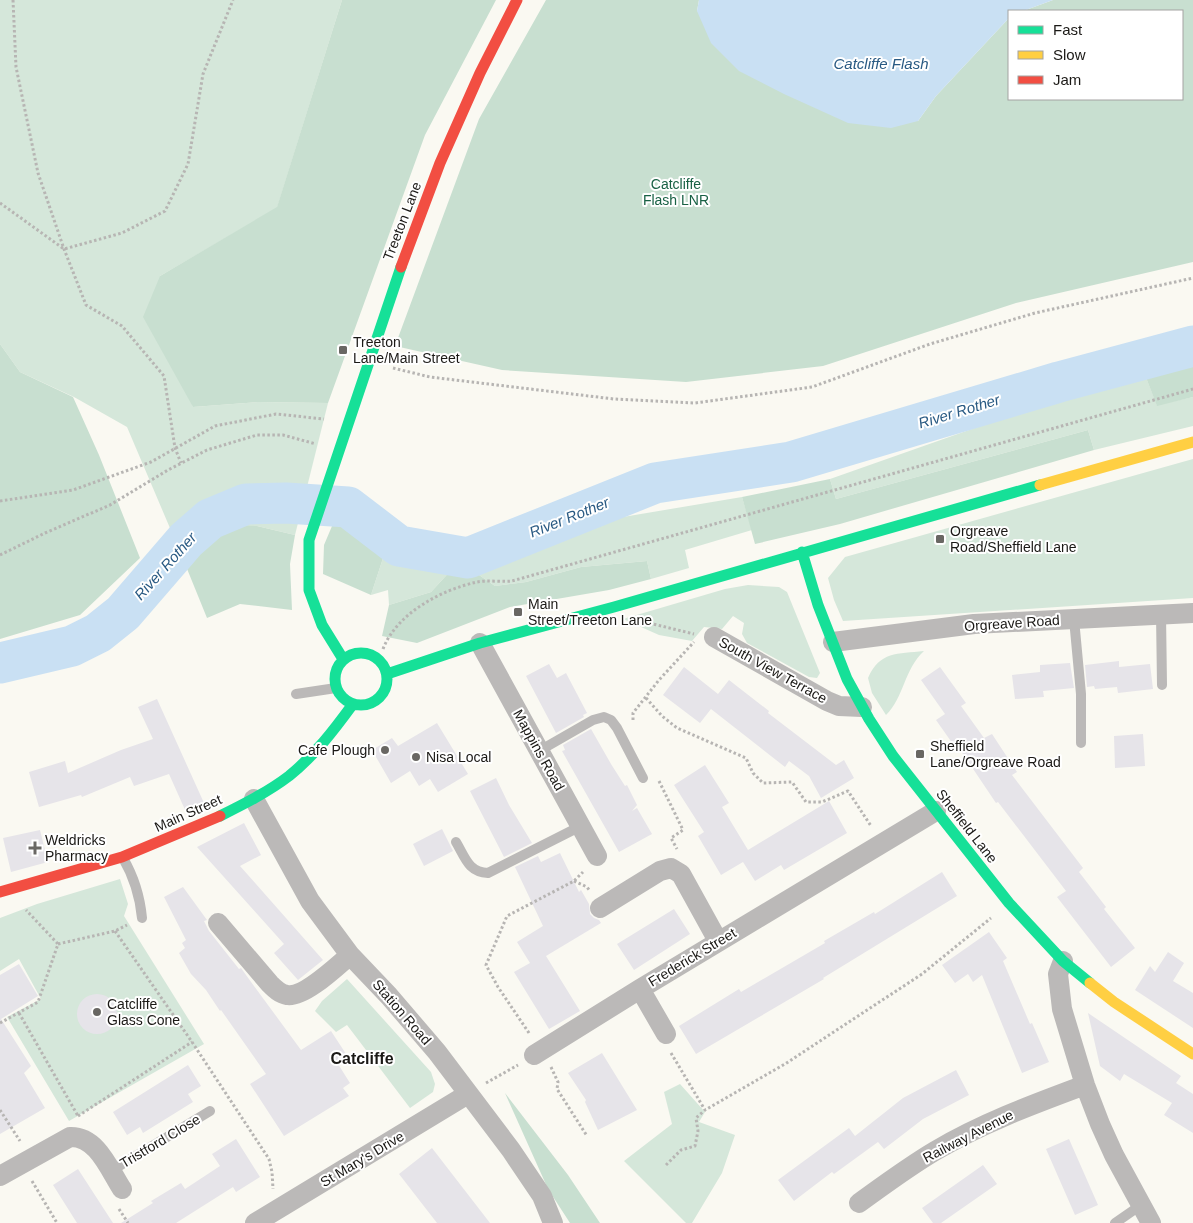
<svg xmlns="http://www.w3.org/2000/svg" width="1193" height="1223" font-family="Helvetica,sans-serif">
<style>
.green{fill:#d5e7da}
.forest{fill:#c8dfd0}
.water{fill:#c9e0f3}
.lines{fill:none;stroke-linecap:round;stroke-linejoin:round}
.river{stroke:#c9e0f3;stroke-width:41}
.building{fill:#e6e4e9}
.path{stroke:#b7b5b3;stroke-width:3;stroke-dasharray:2.5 2.5;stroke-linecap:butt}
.lane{stroke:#bbb9b8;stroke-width:10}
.street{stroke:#bbb9b8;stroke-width:20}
.fast{stroke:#16e098;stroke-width:11}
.slow{stroke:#ffcf43;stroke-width:11}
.jam{stroke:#f24e42;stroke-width:11}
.poi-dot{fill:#696763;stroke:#fff;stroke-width:2}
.labels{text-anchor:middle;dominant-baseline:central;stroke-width:4;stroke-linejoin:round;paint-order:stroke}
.park-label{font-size:14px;fill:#186144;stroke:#fff}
.street-label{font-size:14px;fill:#1b1916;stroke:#fff}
.poi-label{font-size:14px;fill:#1b1916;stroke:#fff;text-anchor:start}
.water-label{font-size:15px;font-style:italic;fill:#295a83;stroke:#fff}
.quarter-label{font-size:16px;font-weight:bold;fill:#1b1916;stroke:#fff}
</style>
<rect width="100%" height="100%" fill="#faf9f2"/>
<path class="green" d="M0,0H342L277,208L160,276L193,407L258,402L328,403L295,535L257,526L201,533L181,554L127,427L74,397L20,372L0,344Z
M1145,375L1157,405L1193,397V426L1094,450L1088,430L836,499L830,479L1023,411Z
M1193,459V598L843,621L834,600L828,578L845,557Z
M742,497L752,530L685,550L689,568L651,579L647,561L581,567L526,582L495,586L469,568L617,518Z
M385,552L407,562L454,567L431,592L389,605L388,590L371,595Z
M748,585L779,587L787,592L820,673L817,678L809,677L747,643L742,634L744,623L733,616L722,629L704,627L692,641L659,635L623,619L725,589Z
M924,651C904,669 904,698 886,715L872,693L868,678C880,651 897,654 924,651Z
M120,879L128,904L124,916L204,1044L69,1121L7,1017L41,999L19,959L0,971V918L37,904Z
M347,979L431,1072L435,1084L433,1092L410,1108L347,1025L336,1032L315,1011L322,1001Z
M680,1084L705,1112L699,1122L735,1135L722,1173L692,1223H686L624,1161L672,1124L664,1092Z"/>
<path class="forest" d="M342,0H496L425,135L328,403L258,402L193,407L143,317L160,276L277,207Z
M546,0H699L697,11L918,121L936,96L1009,18V99H1182V11H1023L1053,0H1193V262L1016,303L823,366L686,382L502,370L395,346L479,119Z
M0,344L20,372L73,397L99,455L140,558L80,615L0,639Z
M1193,365V397L1157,406L1145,375Z
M1088,430L1094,450L840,524L755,544L742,497L830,479L836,499Z
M335,519L385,552L371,595L323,574L324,545Z
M229,525L257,526L295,535L290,564L292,610L240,604L207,618L181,554L201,533Z
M647,561L651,579L609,590L510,607L417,643L382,636L389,605L431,592L454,567L469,568L495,586L526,582L581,567Z
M505,1093L568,1175L600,1223H570L548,1189Z"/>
<path class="water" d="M699,0H1053L1023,11H1009V18L936,96L918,121L891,128L848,123L784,94L739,71L711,43L697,11Z"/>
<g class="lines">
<path class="river" d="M0,663L72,646L98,633L123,613L186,540L210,519L246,504L286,503L348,507L399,546L468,558L655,483L791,462L1059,382L1193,346"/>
</g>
<path class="building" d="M1119,661V667L1150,664L1153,689L1118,693L1117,687L1095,689L1094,686L1087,687L1085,665Z
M1070,663L1074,688L1043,691L1044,697L1015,699L1012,675L1040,672V665Z
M549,664L557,678L566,673L587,713L583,715L584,717L556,733L526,676Z
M684,667L718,694L729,680L769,711L768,713L836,765L844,760L854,778L821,798L809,776L789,761L785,767L711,709L700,723L663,695Z
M940,667L966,703L961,706L984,738L992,734L1017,772L1012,775L1083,868L1079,872L1106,907L1104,909L1135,948L1111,967L1057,897L1066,891L998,802L996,803L957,745L955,747L936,720L945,714L921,680Z
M157,699L204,803L186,812L169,774L134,786L130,777L82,797L81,795L39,807L29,772L65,761L68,773L121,750L153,739L138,707Z
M437,723L468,774L438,792L430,779L419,786L410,771L391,783L372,750L392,738L398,746Z
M591,729L611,764L625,786L627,785L637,805L632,811L637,808L652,834L619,852L562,751L565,750L563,745Z
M1143,734L1145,766L1115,768L1114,736Z
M705,765L729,803L722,807L748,850L829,801L847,833L784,870L781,865L755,881L743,862L721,875L698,836L704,832L674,785Z
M496,778L509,805L532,843L504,857L470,791Z
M244,823L261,855L240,866L323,960L298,980L274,953L284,944L197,847Z
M442,829L453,851L424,866L413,844Z
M40,830L48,862L11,872L3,838Z
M560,853L579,892L581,890L589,904L590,914L594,918L599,920L601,923L546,956L580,1011L549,1029L514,972L530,963L517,942L543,926L515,867L538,856L541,862Z
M942,872L957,896L823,978L824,979L696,1054L679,1026L739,989L741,992L825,943L824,941L874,912L875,914Z
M183,887L207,920L204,921L209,931L239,969L241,968L246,975L301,1050L331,1031L348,1057L338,1064L350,1083L343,1088L349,1096L284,1136L250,1084L266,1074L221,1010L220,1011L206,990L191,974L179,953L185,948L182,943L186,940L164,897Z
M674,909L690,934L634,970L617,944Z
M989,932L1007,958L1003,961L1030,1024L1032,1023L1049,1062L1022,1073L982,975L973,982L968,974L955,983L942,965Z
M1168,952L1184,963L1173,981L1193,993V1028L1135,990L1150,966L1155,972Z
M19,964L38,996L1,1019L31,1066L24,1073L45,1108L0,1134V975Z
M77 1014a20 20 0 1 1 40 0a20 20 0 1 1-40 0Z
M1088,1013L1181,1076L1176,1083L1193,1094V1133L1164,1115L1172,1103L1124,1074L1120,1081L1100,1066Z
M602,1053L637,1110L598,1130L585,1102L586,1100L568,1073Z
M188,1065L201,1086L188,1094L193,1102L143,1133L140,1127L127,1135L113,1112Z
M956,1070L969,1095L923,1119L884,1149L878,1142L834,1174L832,1172L794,1201L778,1180L849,1128L855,1136L903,1098Z
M236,1139L260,1177L236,1192L233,1187L176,1223H121L153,1203L151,1201L181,1183L185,1189L220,1166L212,1154Z
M1069,1139L1098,1205L1075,1215L1046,1149Z
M432,1148L490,1223H437L399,1174Z
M983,1165L997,1184L941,1223H933L922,1208Z
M78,1169L113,1223H77L53,1185Z"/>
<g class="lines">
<path class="path" d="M13,0L16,67L38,173L64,249L86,305L122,326L164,376L175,448L181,463
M0,203L64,249L122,233L165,211L188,164L203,74L233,0
M393,368L430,377L614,399L695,403L812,387L930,344L1035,313L1193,278
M0,501L73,490L151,462L215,426L276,414L324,419
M0,555L45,533L110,505L168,470L207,450L257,435H283L316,444
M649,623L694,634
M383,649C397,613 441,590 477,582C488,580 501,582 512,581L1193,389
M646,698L662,716L677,728L746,758L753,773L763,783L792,782L806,802H822L848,791L871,826
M633,720V713L659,680L694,642
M659,781L683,830L671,838L677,849
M574,881L587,887L590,891
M115,931L192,1042L269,1159L272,1172L273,1189
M58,944L115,931L127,925
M19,1013L78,1116
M0,1023L38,1002L58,944L26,910
M529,1033L498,987L486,965L507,916L574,881L583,872
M671,1053L705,1110L785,1064L922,974L991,918
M551,1067L558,1082L557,1089L587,1136
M486,1083L518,1065
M0,1110L20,1141
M78,1116L192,1042
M666,1165L681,1150L695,1146L698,1131L696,1118L705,1110
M32,1181L57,1223
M119,1209L128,1223"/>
<path class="lane" d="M1161,614L1162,685
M1074,619L1081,694V743
M296,694L336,688
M539,751L593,720L604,717L611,720L617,728L643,778
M456,842C465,857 468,872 488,873L581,826
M123,858C134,877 140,896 142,918
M111,1171L210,1111
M1115,1223L1141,1205"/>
<path class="street" d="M714,637L827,701L839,706L862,707
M833,642L974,624L1193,613
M480,643L597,856
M254,799L310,901L350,955L389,996L437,1052L511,1150L542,1196L553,1223
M600,908L660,871L671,868L681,874L718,941
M218,923L270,984C275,989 280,994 287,995C304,998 337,966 350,955
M1063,961L1058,974L1062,1009L1085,1085L1100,1124L1114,1155L1151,1223
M640,989L666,1034
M534,1055L640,989L936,811
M0,1176L70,1137C97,1136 109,1169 122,1189
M859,1203C884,1185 908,1167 935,1151C982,1123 1034,1104 1085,1085
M255,1223L468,1094"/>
<path class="fast" d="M802,552L818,605L847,679L869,719L893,756L1009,903L1063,961L1090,983
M335 679a26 26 0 1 1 52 0a26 26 0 1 1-52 0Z
M343,659L322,625L309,590V540L401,267
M387,674L480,643L614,607L1040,485
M220,816C244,804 268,792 289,776C315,755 334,730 353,704"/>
<path class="slow" d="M1040,485L1193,442
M1090,983L1114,1002L1193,1054"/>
<path class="jam" d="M401,267L440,163L480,73L517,0
M0,892L122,857L220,816"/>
</g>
<g class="poi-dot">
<rect x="338" y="345" width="10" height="10" rx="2.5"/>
<rect x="935" y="534" width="10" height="10" rx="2.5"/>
<rect x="513" y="607" width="10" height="10" rx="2.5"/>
<circle cx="385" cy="750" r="5"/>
<rect x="915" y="749" width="10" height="10" rx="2.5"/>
<circle cx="416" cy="757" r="5"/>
<path d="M32.5 840.5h5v5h5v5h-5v5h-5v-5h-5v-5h5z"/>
<circle cx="97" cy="1012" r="5"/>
</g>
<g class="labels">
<g class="park-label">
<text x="676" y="184">Catcliffe<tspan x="676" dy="16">Flash LNR</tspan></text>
</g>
<g class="street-label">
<text transform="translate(402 221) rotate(-69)">Treeton Lane</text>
<text transform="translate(1012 623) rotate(-4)">Orgreave Road</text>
<text transform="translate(773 670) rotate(29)">South View Terrace</text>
<text transform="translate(539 750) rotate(61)">Mappins Road</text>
<text transform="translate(188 813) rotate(-24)">Main Street</text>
<text transform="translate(967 826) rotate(52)">Sheffield Lane</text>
<text transform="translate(692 957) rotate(-31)">Frederick Street</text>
<text transform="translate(402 1012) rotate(49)">Station Road</text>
<text transform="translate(968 1136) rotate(-27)">Railway Avenue</text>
<text transform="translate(160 1141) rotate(-31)">Tristford Close</text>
<text transform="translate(362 1159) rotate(-31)">St Mary's Drive</text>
</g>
<g class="poi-label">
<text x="353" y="342">Treeton<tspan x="353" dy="16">Lane/Main Street</tspan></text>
<text x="950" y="531">Orgreave<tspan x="950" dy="16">Road/Sheffield Lane</tspan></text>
<text x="528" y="604">Main<tspan x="528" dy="16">Street/Treeton Lane</tspan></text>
<text x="930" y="746">Sheffield<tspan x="930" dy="16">Lane/Orgreave Road</tspan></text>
<text x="375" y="750" text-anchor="end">Cafe Plough</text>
<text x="426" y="757">Nisa Local</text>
<text x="45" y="840">Weldricks<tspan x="45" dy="16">Pharmacy</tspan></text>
<text x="107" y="1004">Catcliffe<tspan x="107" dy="16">Glass Cone</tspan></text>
</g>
<g class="water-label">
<text x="881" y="63">Catcliffe Flash</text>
<text transform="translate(959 411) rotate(-17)">River Rother</text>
<text transform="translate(569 517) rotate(-22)">River Rother</text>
<text transform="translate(165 566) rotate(-48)">River Rother</text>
</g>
<g class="quarter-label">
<text x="362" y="1058">Catcliffe</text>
</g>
</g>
<rect x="1008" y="10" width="175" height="90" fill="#ffffff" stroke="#a4a3a2"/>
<rect x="1018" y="26" width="25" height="8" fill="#16e098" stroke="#a4a3a2"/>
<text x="1053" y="35" font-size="15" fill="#1b1916">Fast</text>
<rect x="1018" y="51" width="25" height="8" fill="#ffcf43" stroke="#a4a3a2"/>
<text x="1053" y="60" font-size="15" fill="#1b1916">Slow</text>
<rect x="1018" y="76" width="25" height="8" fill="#f24e42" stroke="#a4a3a2"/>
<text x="1053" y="85" font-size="15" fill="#1b1916">Jam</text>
</svg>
